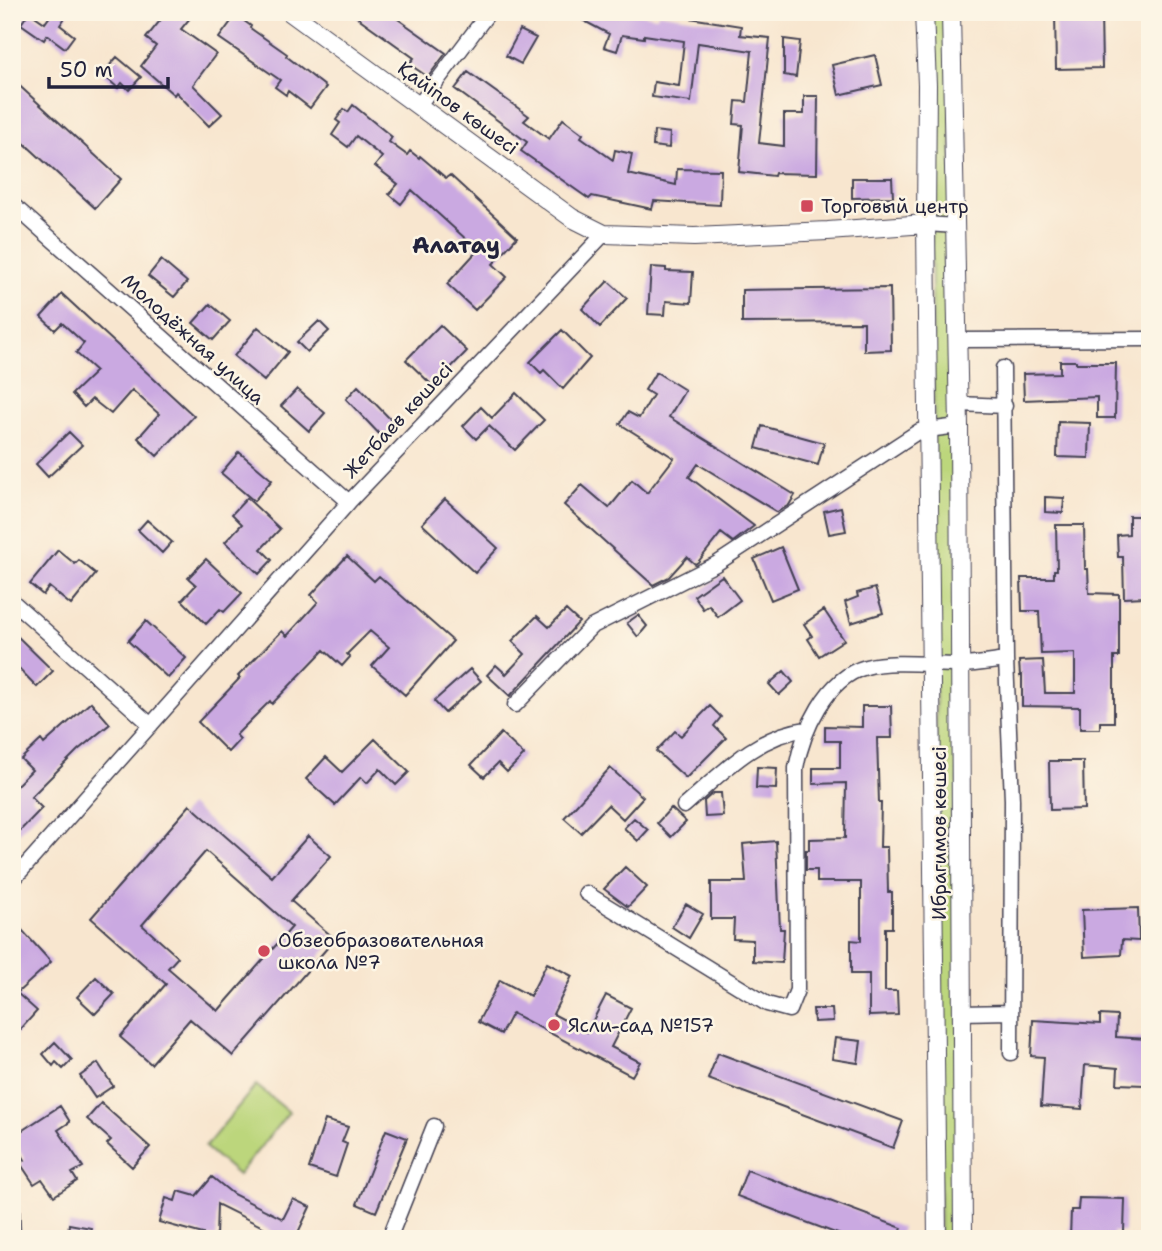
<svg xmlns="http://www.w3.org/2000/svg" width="1162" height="1251" font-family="'Shantell Sans',sans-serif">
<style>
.green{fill:#bcd67c;stroke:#6f7c5c;stroke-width:2}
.building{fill:#caa9e1;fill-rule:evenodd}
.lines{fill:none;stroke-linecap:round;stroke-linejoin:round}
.minor-casing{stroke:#423f51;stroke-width:17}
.tertiary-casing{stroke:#423f51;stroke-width:20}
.minor{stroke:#fff;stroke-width:14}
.tertiary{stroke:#fff;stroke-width:18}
.poi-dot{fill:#d1495b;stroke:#fcf5e5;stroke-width:2.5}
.labels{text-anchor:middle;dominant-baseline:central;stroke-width:5;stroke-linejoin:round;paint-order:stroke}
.street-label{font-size:19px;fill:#22223b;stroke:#fcf5e5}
.poi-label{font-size:19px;fill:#22223b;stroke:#fcf5e5;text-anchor:start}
.quarter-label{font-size:23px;font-weight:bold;fill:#22223b;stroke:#fcf5e5}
</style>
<rect width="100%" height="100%" fill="#fcf5e5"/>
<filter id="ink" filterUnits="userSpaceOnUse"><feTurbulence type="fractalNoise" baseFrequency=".0143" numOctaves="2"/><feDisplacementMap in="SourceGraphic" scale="14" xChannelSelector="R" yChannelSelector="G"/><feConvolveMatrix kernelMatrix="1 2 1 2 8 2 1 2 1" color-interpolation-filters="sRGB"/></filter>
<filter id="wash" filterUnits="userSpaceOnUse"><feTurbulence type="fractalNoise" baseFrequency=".00686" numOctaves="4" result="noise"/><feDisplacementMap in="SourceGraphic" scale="28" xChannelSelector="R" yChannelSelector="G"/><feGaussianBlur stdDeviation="1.57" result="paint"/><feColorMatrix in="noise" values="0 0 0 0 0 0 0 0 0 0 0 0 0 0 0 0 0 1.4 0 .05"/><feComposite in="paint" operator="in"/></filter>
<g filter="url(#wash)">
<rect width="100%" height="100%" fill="#f8e6cf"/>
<path class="green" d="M927,12H949L953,223L931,221Z
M931,226L954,228L956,423L934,424Z
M957,429L960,1239H940L934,430Z
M256,1085L289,1112L238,1175L205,1147Z"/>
<g id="blocks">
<path class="building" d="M29,12L45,23L53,12H69L60,25L74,36L65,48L47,35L44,40L21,24Z
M167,12H195L181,29L216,54L193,85L222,114L209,126L176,92L174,95L141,66L156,46L146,38Z
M350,12H398L395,17L446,53L428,77L409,64L414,58Z
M567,12H628L657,17L658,13L741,26L740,35L770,38L759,143L784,146V114H804V96H818L817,174L775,173L774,176L739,172L743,125L734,124L736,101L747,102L752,51L698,43L691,102L652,97L654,82L679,86L684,41L644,35V38L622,35L617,51L604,47L609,34Z
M1055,12H1101L1102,68L1056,69Z
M236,15L251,26L250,28L287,54L286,56L326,87L310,108L288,91L286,95L275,87L280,80L219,38Z
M520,30L536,38L521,64L506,56Z
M784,39L800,41L796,77L784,75Z
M875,55L882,85L839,95L832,65Z
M117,57L141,77L129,90L122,83L118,88L102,74Z
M468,72L529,116L524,121L549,139L563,119L583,134L581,137L613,160L615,150L632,154L628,174L676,185L677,169L721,170L720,205L654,201L652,209L592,196L589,199L521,151L527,142L455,89Z
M12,79L121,179L95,208L12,132Z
M353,105L392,137L389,142L407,155L410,151L419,158L420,156L446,178L450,175L517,237L493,264L507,277L475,310L447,284L478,250L412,190L401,204L389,194L398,184L375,166L382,157L356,136L348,147L332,135L340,123L336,120L344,109L348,112Z
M654,131L670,133L669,148L653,146Z
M852,178H892L893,197L852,198Z
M161,260L187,282L174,297L148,276Z
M651,267L666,268V271L693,272L691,303L666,301L665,315L648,314Z
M608,281L627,298L600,327L582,309Z
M890,288L891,350L864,351V322L742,323V290Z
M62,294L194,416L157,456L138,438L159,414L132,390L111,414L92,399L84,407L72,394L96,371L76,353L84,343L62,323L55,330L41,317Z
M210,304L230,321L213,340L193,323Z
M319,321L329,331L307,352L297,342Z
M440,325L467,351L433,386L406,360Z
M258,327L288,352L264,381L234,356Z
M562,330L590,358L563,389L544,370L541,373L530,362Z
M1060,361H1076V363H1116L1115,418H1097V397L1024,400L1023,374L1060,373Z
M656,372L685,390L669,417L795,495L789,505L777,512L698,464L689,477L754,526L733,542L721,533L698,562L695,564L687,557L669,577L653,585L564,505L582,485L609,508L632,480L647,493L674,458L620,424L628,412L639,418L653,395L645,390Z
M358,386L397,426L384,439L346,399Z
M297,389L325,413L309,431L281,406Z
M516,393L544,420L515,450L489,426L476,439L463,426L481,407L492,418Z
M1058,422L1090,423L1089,458L1057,457Z
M762,426L824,443L818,465L756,448Z
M69,432L82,445L48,477L36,464Z
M239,452L272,480L254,501L221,473Z
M1045,497L1064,498L1063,513L1045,512Z
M247,498L280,529L261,549L272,560L259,574L225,542L242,524L232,514Z
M445,499L498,548L475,573L422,524Z
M841,507L846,531L829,534L824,511Z
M1129,516H1150V547H1144L1145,597L1124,598L1123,557H1118L1117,535L1129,534Z
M147,520L172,542L162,553L138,530Z
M1056,525H1084L1085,569H1088L1089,593L1119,594V657H1114V722H1100V729H1080V707L1022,706V675L1020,676L1019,661L1043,660L1045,693H1075V653L1041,654L1039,611H1022L1021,578H1054V570H1057Z
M781,547L798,589L771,600L754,559Z
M58,550L75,564L79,560L96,574L71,605L49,587L43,595L30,584Z
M347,556L374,581L379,576L453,641L405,695L372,666L389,647L370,631L347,654L350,657L342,666L324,650L272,704L270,701L236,735L240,739L228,752L198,722L240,678L238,676L282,631L287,636L318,602L311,595Z
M206,559L242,593L224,612L220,609L206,624L182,600L196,585L188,578Z
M722,576L740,600L718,617L709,605L703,609L694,596Z
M875,588L883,613L851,623L845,602L858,597L857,593Z
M566,610L579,622L510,696L487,675L496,665L506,674L525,654L512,641L537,616L549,627Z
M824,610L844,640L819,656L808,639L812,636L804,624Z
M638,615L647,626L638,637L627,623Z
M146,621L186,658L168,678L128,641Z
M12,631L53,671L37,687L12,661Z
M470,669L481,681L445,713L434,701Z
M784,671L793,682L779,695L769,684Z
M91,702L110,724L78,750L31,797L42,808L12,839V790L32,770L21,759L41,740L44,744Z
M710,706L721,717L714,726L726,738L686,778L656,751L675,731L681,736Z
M862,706H891L892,738H877L879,803H881L880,847H887L888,892H892V928H885V991H897L898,1015L869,1016V974H851V940L861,941V882H817V870H806V850H809V839L845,838L846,783L813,784V768H840V741H825V726L862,727Z
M501,733L524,755L507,772L498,763L484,777L471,765Z
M375,739L409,772L396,785L380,769L367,783L361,777L335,805L306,779L326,757L342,772Z
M1049,761H1083L1084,809L1050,810Z
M757,767L777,768L776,789L756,788Z
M610,768L643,797L623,819L608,805L581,833L564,818Z
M713,793H721L723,816L705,817L704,801Z
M190,805L272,877L308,836L331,856L291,901L335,939L233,1056L190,1019L151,1064L120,1037L166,984L91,918ZM206,851L292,927L218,1011L168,968L178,957L142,925Z
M671,808L686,822L671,837L657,823Z
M634,818L648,830L638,841L624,828Z
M776,841L780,929H784L782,963L753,961V940L733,939L734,919H711V882H746L743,844Z
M625,867L647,887L628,907L604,889Z
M686,904L703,914L689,938L672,927Z
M1138,908L1139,941L1122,940L1121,955L1084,957L1082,910Z
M21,929L51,962L17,993L37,1011L12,1039V937Z
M547,963L572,976L553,1014L587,1032L606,995L631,1008L611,1047L640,1062L632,1076L512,1013L501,1034L478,1022L500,980L530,996Z
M96,977L114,994L95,1014L77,997Z
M813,1009H832L833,1021L814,1022Z
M1100,1015L1117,1016L1116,1037L1147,1039L1145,1085L1117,1084L1118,1068L1085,1065L1082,1109L1041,1106L1044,1057L1031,1056L1033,1020L1100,1024Z
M835,1038L861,1041L858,1063L832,1059Z
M55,1042L72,1060L63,1069L56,1062L53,1066L43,1054Z
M718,1053L903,1121L893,1148L708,1079Z
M98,1063L113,1086L95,1098L80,1076Z
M101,1103L150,1147L132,1167L107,1144L111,1140L87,1119Z
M60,1106L70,1122L58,1130L83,1167L72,1173L77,1181L54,1196L42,1179L34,1184L20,1163L25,1160L12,1137Z
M325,1120L348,1127L342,1142L347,1144L336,1177L309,1168Z
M386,1130L407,1138L376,1212L357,1204Z
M747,1170L902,1228L898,1239H851L737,1196Z
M212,1177L233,1194L283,1219L293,1199L310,1207L295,1239H281V1236L217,1204L216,1237H203V1234L159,1222L166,1198L175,1201L178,1191L196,1196Z
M1079,1198L1125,1199L1124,1232H1113V1239L1070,1238L1071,1210H1078Z
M69,1224L91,1228L89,1239H67Z"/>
</g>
</g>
<g filter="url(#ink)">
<use href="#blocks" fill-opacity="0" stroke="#423f51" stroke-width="2"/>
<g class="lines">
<g class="minor-casing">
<path id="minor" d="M877,12H894
M419,105L489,12
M12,204L349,502
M926,224L956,226
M958,340L1150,339
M1003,368L1006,660L1012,800L1011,1053
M959,404L1005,406
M12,601L151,725
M515,705L591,627L716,564L919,431L959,426
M684,806C721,774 756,735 807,729
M12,881L349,502L604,234
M586,893L767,1004L789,1010L797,990L796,768C803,731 826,678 866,667C891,660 931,665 958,665C973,665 990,662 1006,660
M961,1013L1011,1012
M12,1209L13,1239
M389,1239L434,1126
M1149,1239L1150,1237"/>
</g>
<g class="tertiary-casing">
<path id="tertiary" d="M290,12L572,218L604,234L694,237L828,231L926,224
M924,12L927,85L926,224L937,1239
M951,12L959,426L963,1239"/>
</g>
<use href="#minor" class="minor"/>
<use href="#tertiary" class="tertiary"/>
</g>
</g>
<g class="poi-dot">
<rect x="800" y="199" width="14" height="14" rx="3.5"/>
<circle cx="264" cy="951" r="7"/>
<circle cx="554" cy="1025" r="7"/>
</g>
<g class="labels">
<g class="street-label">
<text transform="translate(458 108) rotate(36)">Қайіпов көшесі</text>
<text transform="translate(193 339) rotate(42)">Молодёжная улица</text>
<text transform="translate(398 420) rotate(-47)">Жетбаев көшесі</text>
<text transform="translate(939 833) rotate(-90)">Ибрагимов көшесі</text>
</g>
<g class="poi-label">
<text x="821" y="206">Торговый центр</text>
<text x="278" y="940">Обзеобразовательная<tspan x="278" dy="22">школа №7</tspan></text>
<text x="568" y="1025">Ясли-сад №157</text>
</g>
<g class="quarter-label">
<text x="456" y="245">Алатау</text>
</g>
</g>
<rect width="1162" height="1251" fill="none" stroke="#fcf5e5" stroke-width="42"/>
<path d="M49 77v10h119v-10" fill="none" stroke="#22223b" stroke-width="3.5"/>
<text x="60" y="77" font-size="21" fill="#22223b" stroke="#fcf5e5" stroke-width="5" paint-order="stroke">50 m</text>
</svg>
